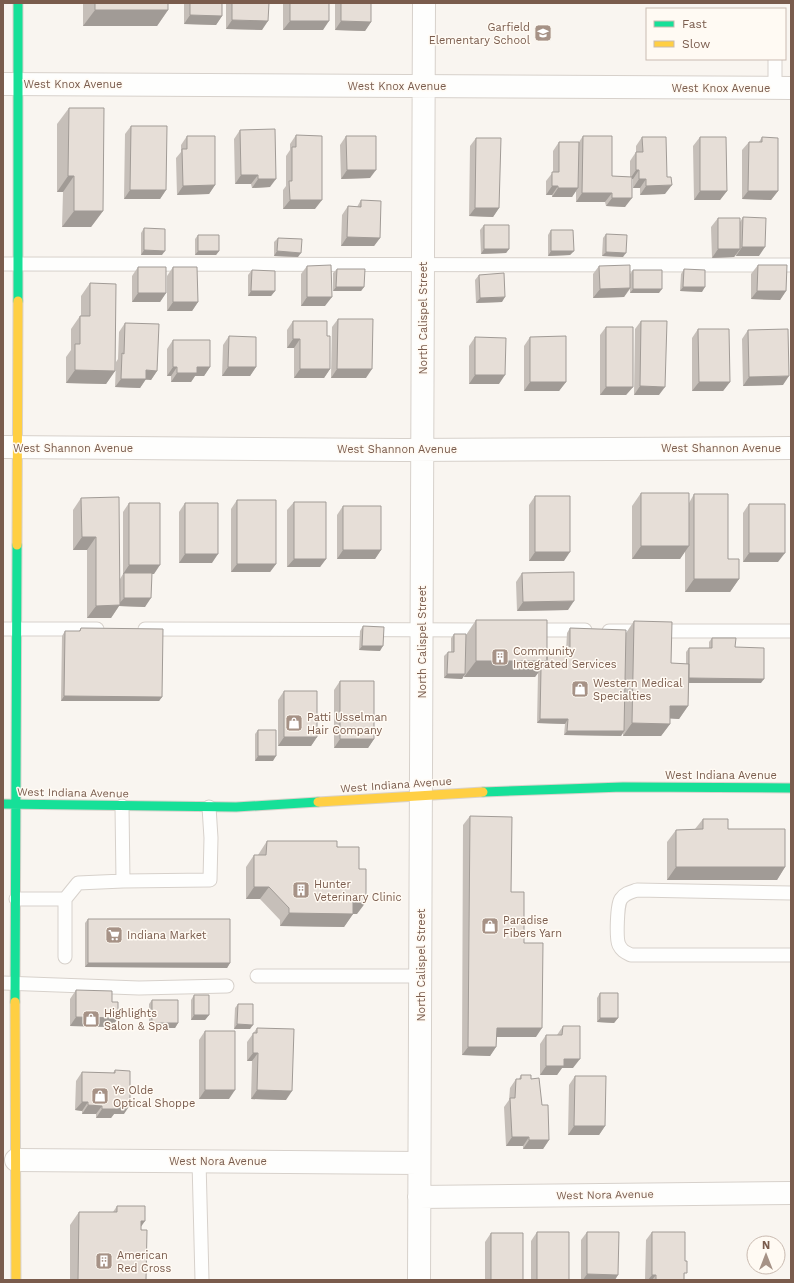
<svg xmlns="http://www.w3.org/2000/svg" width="794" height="1283" font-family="'Work Sans',sans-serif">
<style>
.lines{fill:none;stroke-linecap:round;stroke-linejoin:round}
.lane-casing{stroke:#d7d1cb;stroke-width:15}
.street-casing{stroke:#d7d1cb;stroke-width:24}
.fast-casing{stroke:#d9d2cb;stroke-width:11}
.slow-casing{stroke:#d9d2cb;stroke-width:11}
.lane{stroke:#fefefd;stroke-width:13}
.street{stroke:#fefefd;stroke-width:22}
.fast{stroke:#16e098;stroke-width:9}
.slow{stroke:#ffcf43;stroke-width:9}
.wall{fill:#c6bfb9}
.shaded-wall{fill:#a19b96}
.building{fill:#e6ded7;stroke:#a19b96}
.labels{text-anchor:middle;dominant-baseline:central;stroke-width:3;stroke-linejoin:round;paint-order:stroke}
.poi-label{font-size:11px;fill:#7a5c4d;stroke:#fffaf3;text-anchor:start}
.street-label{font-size:11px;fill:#7a5c4d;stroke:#fffaf3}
</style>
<rect width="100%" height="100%" fill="#f9f5f0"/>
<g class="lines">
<g class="lane-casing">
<path id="lane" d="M775,88V59
M3,264L791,265
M3,629H97
M145,629L485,630
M529,630H585
M609,631H791
M123,881L210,880L211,838L209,807
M791,893L637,890C631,892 625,893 621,899C617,904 616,939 619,945C622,951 625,952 631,955H791
M16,899H65V957
M65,899L78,883L123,881L122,806
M257,976H421
M3,983L139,988L227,986
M199,1161L202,1280"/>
</g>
<g class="street-casing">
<path id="street" d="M3,84L791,88
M3,447L403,450L791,448
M16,1160L419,1163
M419,1197L791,1193
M419,1280L424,3"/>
</g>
<g class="fast-casing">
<path id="fast" d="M18,3V301
M483,792L623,787L791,788
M3,804L236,807L318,802
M15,1002L17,545"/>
</g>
<g class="slow-casing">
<path id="slow" d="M17,545L18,301
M318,802L483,792
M15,1002L16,1280"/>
</g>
<use href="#lane" class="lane"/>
<use href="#street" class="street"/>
<use href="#fast" class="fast"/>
<use href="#slow" class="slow"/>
</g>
<path class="wall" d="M83,3H168V10L157,26H83Z
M184,3H222V16L216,25L184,24Z
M226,3H269L262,30L226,29Z
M283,3H329L323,30H283Z
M335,3H371V22L365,31L335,30Z
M69,108L103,211L91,227H62L63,192H57V124Z
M131,126L166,190L160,199H124L125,134Z
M240,130L270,187L252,188L251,184H235L234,139Z
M296,135L315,209H283V190L286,186V156L290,150V144Z
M187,136L215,185L209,194L177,195L176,158L181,152V145Z
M346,136L370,178L341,179L340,145Z
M583,136L612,176L630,177V161L636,152V146L642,137L665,194L640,195V188H633V179H632L625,207L606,206L605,202H576V191L572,197H552V195H546V181L553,172V151L559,142H579Z
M700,137L727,191L720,200H694L693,146Z
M762,137L778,191L771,200L742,199V150L749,142H759Z
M476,138L499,208L493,217L469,216L470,146Z
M361,200L380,238L374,246H341L342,215L348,206L357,207Z
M743,217L759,256H736V255L734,257L712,258L711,227L718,218L740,222Z
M484,225L509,249L506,253L481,254L480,230Z
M144,228L162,255H141V233Z
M551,230L574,251L570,255L548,256V235Z
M606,234L623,257L602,256L603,238Z
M198,235L219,251L216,255H195V239Z
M278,238L298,257L274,256V242Z
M758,265L786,291L780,300L751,299V274Z
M307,266L325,306H301V274Z
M599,266L630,274L633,270L659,293H630V289L624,297L593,298V274Z
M138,267L166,293L160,302H132V276Z
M173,267L198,302L192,311H167V276Z
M337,269L364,287L361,291H333V273Z
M684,269L702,292L680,291L681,274Z
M252,270L275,291L271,296H248V275Z
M479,275L502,302L476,303L475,280Z
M90,283L115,371L106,384L66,383V357L71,350V329L80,316H81V296Z
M338,319L366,378H331L332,327Z
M293,321L327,336L330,369L324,378H294V348H287V330Z
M641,321L659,395H634L635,329Z
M125,323L157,371L151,380L146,379L140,388L115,387L116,362L118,359L119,332Z
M606,327L633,387L626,395H600V335Z
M698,329L730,382L723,391H692V338Z
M748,330L783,385L743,386L742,339Z
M229,336L256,367L250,376H222L223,345Z
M475,337L499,384H469V346Z
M530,337L566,382L559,391H524V346Z
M173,340L210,367L204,376H195L191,382H171V376H167V349Z
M641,493L689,503L694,494L739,579L730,592H685V551L680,559H632V506Z
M535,496L564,561H529V505Z
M81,498L120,579L123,574V512L129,503L154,574H152L145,607L119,606L111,618H87V550H73V510Z
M237,500L276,564L270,572H231V509Z
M294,502L326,559L320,567H287V510Z
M185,503L212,563H179V512Z
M749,504L778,562H743V513Z
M343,506L381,550L375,559H337V515Z
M522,573L568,610L517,611L516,582Z
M476,620L547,650L566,651L567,633L570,628L626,633L634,621L671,663L686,664V652L689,648H709V642L712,638L735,647L761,683H689L688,706L679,719L670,718V724L661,736H623V733L621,736L564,735L565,724L537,723L538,673L535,677H464V675L462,679L444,678V656L448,652H451V638L454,634L466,635Z
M363,626L380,651L359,650L360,631Z
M81,628L162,697L159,701H61L62,636L65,631H79Z
M340,681L374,739L368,748H334V690Z
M284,691L317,737L311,746H278V700Z
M258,730L273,761H255V734Z
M470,816L511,892L524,943L536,1037H497L496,1047L490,1056L462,1055L463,825Z
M703,819L728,829L785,867L777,880H667V842L676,830L695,829Z
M267,841L337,847L357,914H353L344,927L280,926V920L260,899H246V867L254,855H258Z
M88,919L230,963L227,968L85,967V923Z
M76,990L112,1027L70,1026V999Z
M600,993L618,1018L614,1023L597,1022V998Z
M194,995L209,1015L205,1020H191V1000Z
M152,1000L178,1023L175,1028H149V1004Z
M238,1004L250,1029H234L235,1008Z
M563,1026L573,1068H562L557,1075H540V1044L546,1035H557Z
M257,1028L286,1100L251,1099L252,1061H247V1042Z
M205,1031L229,1099H199V1040Z
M115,1070L124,1114H114L111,1118H96V1114H82V1111L75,1110L76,1081L82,1072L113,1073Z
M521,1075L531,1079L542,1105L549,1140L543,1149H523V1146H506L504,1107L509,1100L510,1088L516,1079H519Z
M575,1076L605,1126L599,1135H568L569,1085Z
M117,1206L141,1227L146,1280H70V1225L79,1212H113Z
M537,1232L569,1280H531V1241Z
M587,1232L615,1280H581V1240Z
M652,1232L685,1261L684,1280H645L646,1240Z
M491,1233L523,1280H485V1242Z"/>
<path class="shaded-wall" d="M95,10H168L157,26H83Z
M190,15L222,16L216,25L184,24Z
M232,20L268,21L262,30L226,29Z
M290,21H329L323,30H283Z
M341,21L371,22L365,31L335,30Z
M347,170H376L370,178L341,179Z
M636,170H639L633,179H630Z
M241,175H258L251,184H235Z
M68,176H74L63,192H57Z
M258,179H276L270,187L252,188Z
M639,179H646L640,188H633Z
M215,185L209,194L177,195L183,186Z
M672,185L665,194L640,195L646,186Z
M552,186H558L552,195H546Z
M558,188H578L572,197H552Z
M130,190H166L160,199H124Z
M700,191H727L720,200H694Z
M748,191H778L771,200L742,199Z
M582,193H612L605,202H576Z
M612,198H632L625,207L606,206Z
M290,200H322L315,209H283Z
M475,208H499L493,217L469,216Z
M74,211H103L91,227H62Z
M347,237L380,238L374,246H341Z
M742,247H765L759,256H736Z
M484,249H509L506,253L481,254Z
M718,249H740L734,257L712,258Z
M144,250L165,251L162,255H141Z
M198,251H219L216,255H195Z
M277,251L301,253L298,257L274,256Z
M551,251H574L570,255L548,256Z
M606,252L626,253L623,257L602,256Z
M336,287H364L361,291H333Z
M683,287H705L702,292L680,291Z
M630,288L624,297L593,298L600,289Z
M633,289H662L659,293H630Z
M251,291H275L271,296H248Z
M757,291H786L780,300L751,299Z
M138,293H166L160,302H132Z
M307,297H332L325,306H301Z
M505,297L502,302L476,303L480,298Z
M173,302H198L192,311H167Z
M293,339H300L294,348H287Z
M173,367H177L171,376H167Z
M197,367H210L204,376H195L191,382H171L177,373Z
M228,367H256L250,376H222Z
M300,369H330L324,378H294Z
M337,369H372L366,378H331Z
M75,370L115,371L106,384L66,383Z
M146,370L157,371L151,380L140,379Z
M475,375H505L499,384H469Z
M789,376L783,385L743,386L749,377Z
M121,379H146L140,388L115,387Z
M530,382H566L559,391H524Z
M699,382H730L723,391H692Z
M640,386L665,387L659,395H634Z
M606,387H633L626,395H600Z
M82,537H96L87,550H73Z
M641,546H689L680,559H632Z
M343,550H381L375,559H337Z
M535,552H570L564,561H529Z
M749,553H785L778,562H743Z
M185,554H218L212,563H179Z
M294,559H326L320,567H287Z
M237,564H276L270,572H231Z
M129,565H160L154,574H123Z
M694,579H739L730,592H685Z
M124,598H151L145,607L119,606L111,618H87L96,606L118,605Z
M574,601L568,610L517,611L523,602Z
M362,646H383L380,651L359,650Z
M476,661H547L535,677H464Z
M447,674H465L462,679L444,678Z
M689,678L764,679L761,683H686Z
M64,696L162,697L159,701H61Z
M670,706H688L679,719L661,718Z
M540,719H568L565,724L537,723Z
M632,723L670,724L661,736H623Z
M567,731H624L621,736L564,735Z
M284,737H317L311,746H278Z
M340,739H374L368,748H334Z
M258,756H276L273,761H255Z
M676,867H785L777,880H667Z
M254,887H269L260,899H246Z
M353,901L366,902L357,914H353L344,927L280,926L289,913Z
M88,963H230L227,968L85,967Z
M194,1015H209L205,1020H191Z
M76,1017L118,1018L112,1027L70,1026Z
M600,1018H618L614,1023L597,1022Z
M152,1023H178L175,1028H149Z
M237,1024L253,1025L250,1029H234Z
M497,1028H542L536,1037H491Z
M468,1047H496L490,1056L462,1055Z
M253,1053H258L252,1061H247Z
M564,1059H580L573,1068H562L557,1075H540L546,1066Z
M205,1090H235L229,1099H199Z
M257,1090L292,1091L286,1100L251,1099Z
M82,1102H88L82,1111L75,1110Z
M88,1105L102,1106L96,1114H82Z
M117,1105H130L124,1114H114L111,1118H96L102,1109Z
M574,1126H605L599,1135H568Z
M512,1137H529L523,1146H506Z
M529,1140H549L543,1149H523Z
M141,1221H145L136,1234Z
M587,1274L618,1275L615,1280H583Z
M652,1275H656L652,1280H648Z"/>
<path class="building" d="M95,3H168V10H95Z
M190,3H222V16L190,15Z
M232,3H269L268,21L232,20Z
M290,3H329V21H290Z
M341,3H371V22L341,21Z
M69,108H104L103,211H74V176H68Z
M131,126H167L166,190H130Z
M275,129L276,179H258V175H241L240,130Z
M296,135L322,136V200H290L289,181H292V147H296Z
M187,136H215V185L183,186L182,149H187Z
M346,136H376V170H347Z
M583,136H612V176L632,177V198H612V193H582Z
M642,137H666L667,177H671L672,185L646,186V179H639V170H636V152H643Z
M700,137H726L727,191H700Z
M762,137L778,138V191H748L749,142H762Z
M476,138H501L499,208H475Z
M559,142H579L578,188H558V186H552V172H559Z
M361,200L381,201L380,238L347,237L348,206L361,207Z
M743,217L766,218L765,247H742Z
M718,218H740V249H718Z
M484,225H509V249H484Z
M144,228L165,229V251L144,250Z
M551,230H573L574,251H551Z
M606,234L627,235L626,253L606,252Z
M198,235H219V251H198Z
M278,238L302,239L301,253L277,251Z
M331,265L332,297H307V266Z
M630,265V288L600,289L599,266Z
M758,265H787L786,291H757Z
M138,267H166V293H138Z
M173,267H197L198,302H173Z
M337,269H365L364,287H336Z
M684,269L705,270V287H683Z
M252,270L275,271V291H251Z
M633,270H662V289H633Z
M504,273L505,297L480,298L479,275Z
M90,283L116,284L115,371L75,370V344H80V316H90Z
M338,319H373L372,369H337Z
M293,321H327V336H330V369H300V339H293Z
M641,321H667L665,387L640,386Z
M125,323L159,324L157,371L146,370V379H121L122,353L124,354Z
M606,327H633V387H606Z
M698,329H729L730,382H699Z
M788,329L789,376L749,377L748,330Z
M229,336L256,337V367H228Z
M566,336V382H530V337Z
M475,337L506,338L505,375H475Z
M173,340H210V367H197V373H177V367H173Z
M641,493H689V546H641Z
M694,494H728V559H739V579H694Z
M535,496H570V552H535Z
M119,497L120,605L96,606V537H82L81,498Z
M237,500H276V564H237Z
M294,502H326V559H294Z
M129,503H160V565H129Z
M185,503H218V554H185Z
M749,504H785V553H749Z
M343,506H381V550H343Z
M574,572V601L523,602L522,573Z
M124,573H152L151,598H124Z
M476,620H547V661H476Z
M634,621L672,622L671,663L689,664L688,706H670V724L632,723Z
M363,626L384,627L383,646H362Z
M81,628L163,629L162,697L64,696L65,631H80Z
M570,628L626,630L624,731H567L568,719H540L541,669L547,661V650L570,651Z
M454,634H466L465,674H447L448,652H454Z
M712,638H736L735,647L764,648V679L689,678V648H712Z
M340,681H374V739H340Z
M284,691H317V737H284Z
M258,730H276V756H258Z
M470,816L512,817L511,892H524V943H543L542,1028H497L496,1047H468Z
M703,819H728V829H785V867H676V830L703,829Z
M267,841H337V847H359V869H366V902L353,901V914L289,913V908L269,887H254V855H266Z
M88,919H230V963H88Z
M76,990L112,991V1002H118V1018L76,1017Z
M600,993H618V1018H600Z
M194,995H209V1015H194Z
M152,1000H178V1023H152Z
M238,1004H253V1025L237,1024Z
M563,1026H580V1059H564V1066H546V1035H562Z
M257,1028L294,1029L292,1091L257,1090L258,1053H253V1033H257Z
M205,1031H235V1090H205Z
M115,1070L130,1071V1105H117V1109H102V1106L88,1105V1102H82V1072L115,1073Z
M521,1075H531V1079L539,1078L542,1105H548L549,1140H529V1137H512L510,1098H515L516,1079H521Z
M575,1076H606L605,1126H574Z
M117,1206H145V1221H141V1230H147L146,1280H78L79,1212H117Z
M537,1232H569V1280H537Z
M587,1232H619L618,1275L587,1274Z
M652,1232H685V1261H687V1273H684V1280H656V1275H652Z
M491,1233H523V1280H491Z"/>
<defs>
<g id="school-square" transform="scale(0.9)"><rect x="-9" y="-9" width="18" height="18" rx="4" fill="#a69286" stroke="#fffaf3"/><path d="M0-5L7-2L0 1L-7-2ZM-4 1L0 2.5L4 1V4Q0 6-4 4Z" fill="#fff"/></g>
<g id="building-square" transform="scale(0.9)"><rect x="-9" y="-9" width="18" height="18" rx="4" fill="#a69286" stroke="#fffaf3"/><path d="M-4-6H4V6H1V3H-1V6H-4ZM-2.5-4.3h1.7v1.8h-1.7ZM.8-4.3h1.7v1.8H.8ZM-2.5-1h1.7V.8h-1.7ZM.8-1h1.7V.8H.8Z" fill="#fff"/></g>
<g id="shop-square" transform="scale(0.9)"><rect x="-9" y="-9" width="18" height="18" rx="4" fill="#a69286" stroke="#fffaf3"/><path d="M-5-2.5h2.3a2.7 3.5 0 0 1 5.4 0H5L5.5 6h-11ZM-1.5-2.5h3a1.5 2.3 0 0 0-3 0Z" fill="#fff"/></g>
<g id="supermarket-square" transform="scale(0.9)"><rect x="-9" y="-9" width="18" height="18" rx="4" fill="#a69286" stroke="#fffaf3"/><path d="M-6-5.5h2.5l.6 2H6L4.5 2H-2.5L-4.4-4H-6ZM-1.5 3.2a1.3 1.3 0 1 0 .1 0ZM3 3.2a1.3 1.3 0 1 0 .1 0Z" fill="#fff"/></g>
</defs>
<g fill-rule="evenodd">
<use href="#school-square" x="543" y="33"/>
<use href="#building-square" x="500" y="657"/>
<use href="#shop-square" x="580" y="689"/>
<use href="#shop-square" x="294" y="723"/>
<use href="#building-square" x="301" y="890"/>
<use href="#shop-square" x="490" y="926"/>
<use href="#supermarket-square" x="114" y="935"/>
<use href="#shop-square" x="91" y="1019"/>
<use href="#shop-square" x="100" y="1096"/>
<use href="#building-square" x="104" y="1261"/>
</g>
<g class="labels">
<g class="poi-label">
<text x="530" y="27" text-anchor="end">Garfield<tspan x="530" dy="13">Elementary School</tspan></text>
<text x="513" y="651">Community<tspan x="513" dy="13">Integrated Services</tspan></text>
<text x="593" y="683">Western Medical<tspan x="593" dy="13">Specialties</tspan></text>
<text x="307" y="717">Patti Usselman<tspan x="307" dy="13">Hair Company</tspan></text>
<text x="314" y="884">Hunter<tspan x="314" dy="13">Veterinary Clinic</tspan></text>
<text x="503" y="920">Paradise<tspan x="503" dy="13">Fibers Yarn</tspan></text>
<text x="127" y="935">Indiana Market</text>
<text x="104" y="1013">Highlights<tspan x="104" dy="13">Salon &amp; Spa</tspan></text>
<text x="113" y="1090">Ye Olde<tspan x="113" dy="13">Optical Shoppe</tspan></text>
<text x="117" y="1255">American<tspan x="117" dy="13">Red Cross</tspan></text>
</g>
<g class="street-label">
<text x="73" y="84">West Knox Avenue</text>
<text x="397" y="86">West Knox Avenue</text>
<text x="721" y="88">West Knox Avenue</text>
<text transform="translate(423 318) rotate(-90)">North Calispel Street</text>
<text x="73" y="448">West Shannon Avenue</text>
<text x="721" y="448">West Shannon Avenue</text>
<text x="397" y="449">West Shannon Avenue</text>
<text transform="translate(422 642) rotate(-90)">North Calispel Street</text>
<text x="721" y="775">West Indiana Avenue</text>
<text transform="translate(396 785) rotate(-4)">West Indiana Avenue</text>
<text transform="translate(73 793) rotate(1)">West Indiana Avenue</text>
<text transform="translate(421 965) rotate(-90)">North Calispel Street</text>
<text x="218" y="1161">West Nora Avenue</text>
<text transform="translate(605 1195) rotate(-1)">West Nora Avenue</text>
</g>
</g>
<rect width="794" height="1283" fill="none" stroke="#7a5c4d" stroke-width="8"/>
<rect x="646" y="8" width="140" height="52" fill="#fffaf3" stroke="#cabbb1"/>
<rect x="654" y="21" width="20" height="6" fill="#16e098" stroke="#cabbb1"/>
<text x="682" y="28" font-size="12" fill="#7a5c4d">Fast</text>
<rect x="654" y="41" width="20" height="6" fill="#ffcf43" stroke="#cabbb1"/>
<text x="682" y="48" font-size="12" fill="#7a5c4d">Slow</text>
<g transform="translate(766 1255)"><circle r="19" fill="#fffaf3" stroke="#cabbb1"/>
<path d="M0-3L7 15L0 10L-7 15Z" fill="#a69286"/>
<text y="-6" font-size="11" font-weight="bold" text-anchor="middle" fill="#7a5c4d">N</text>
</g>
</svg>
